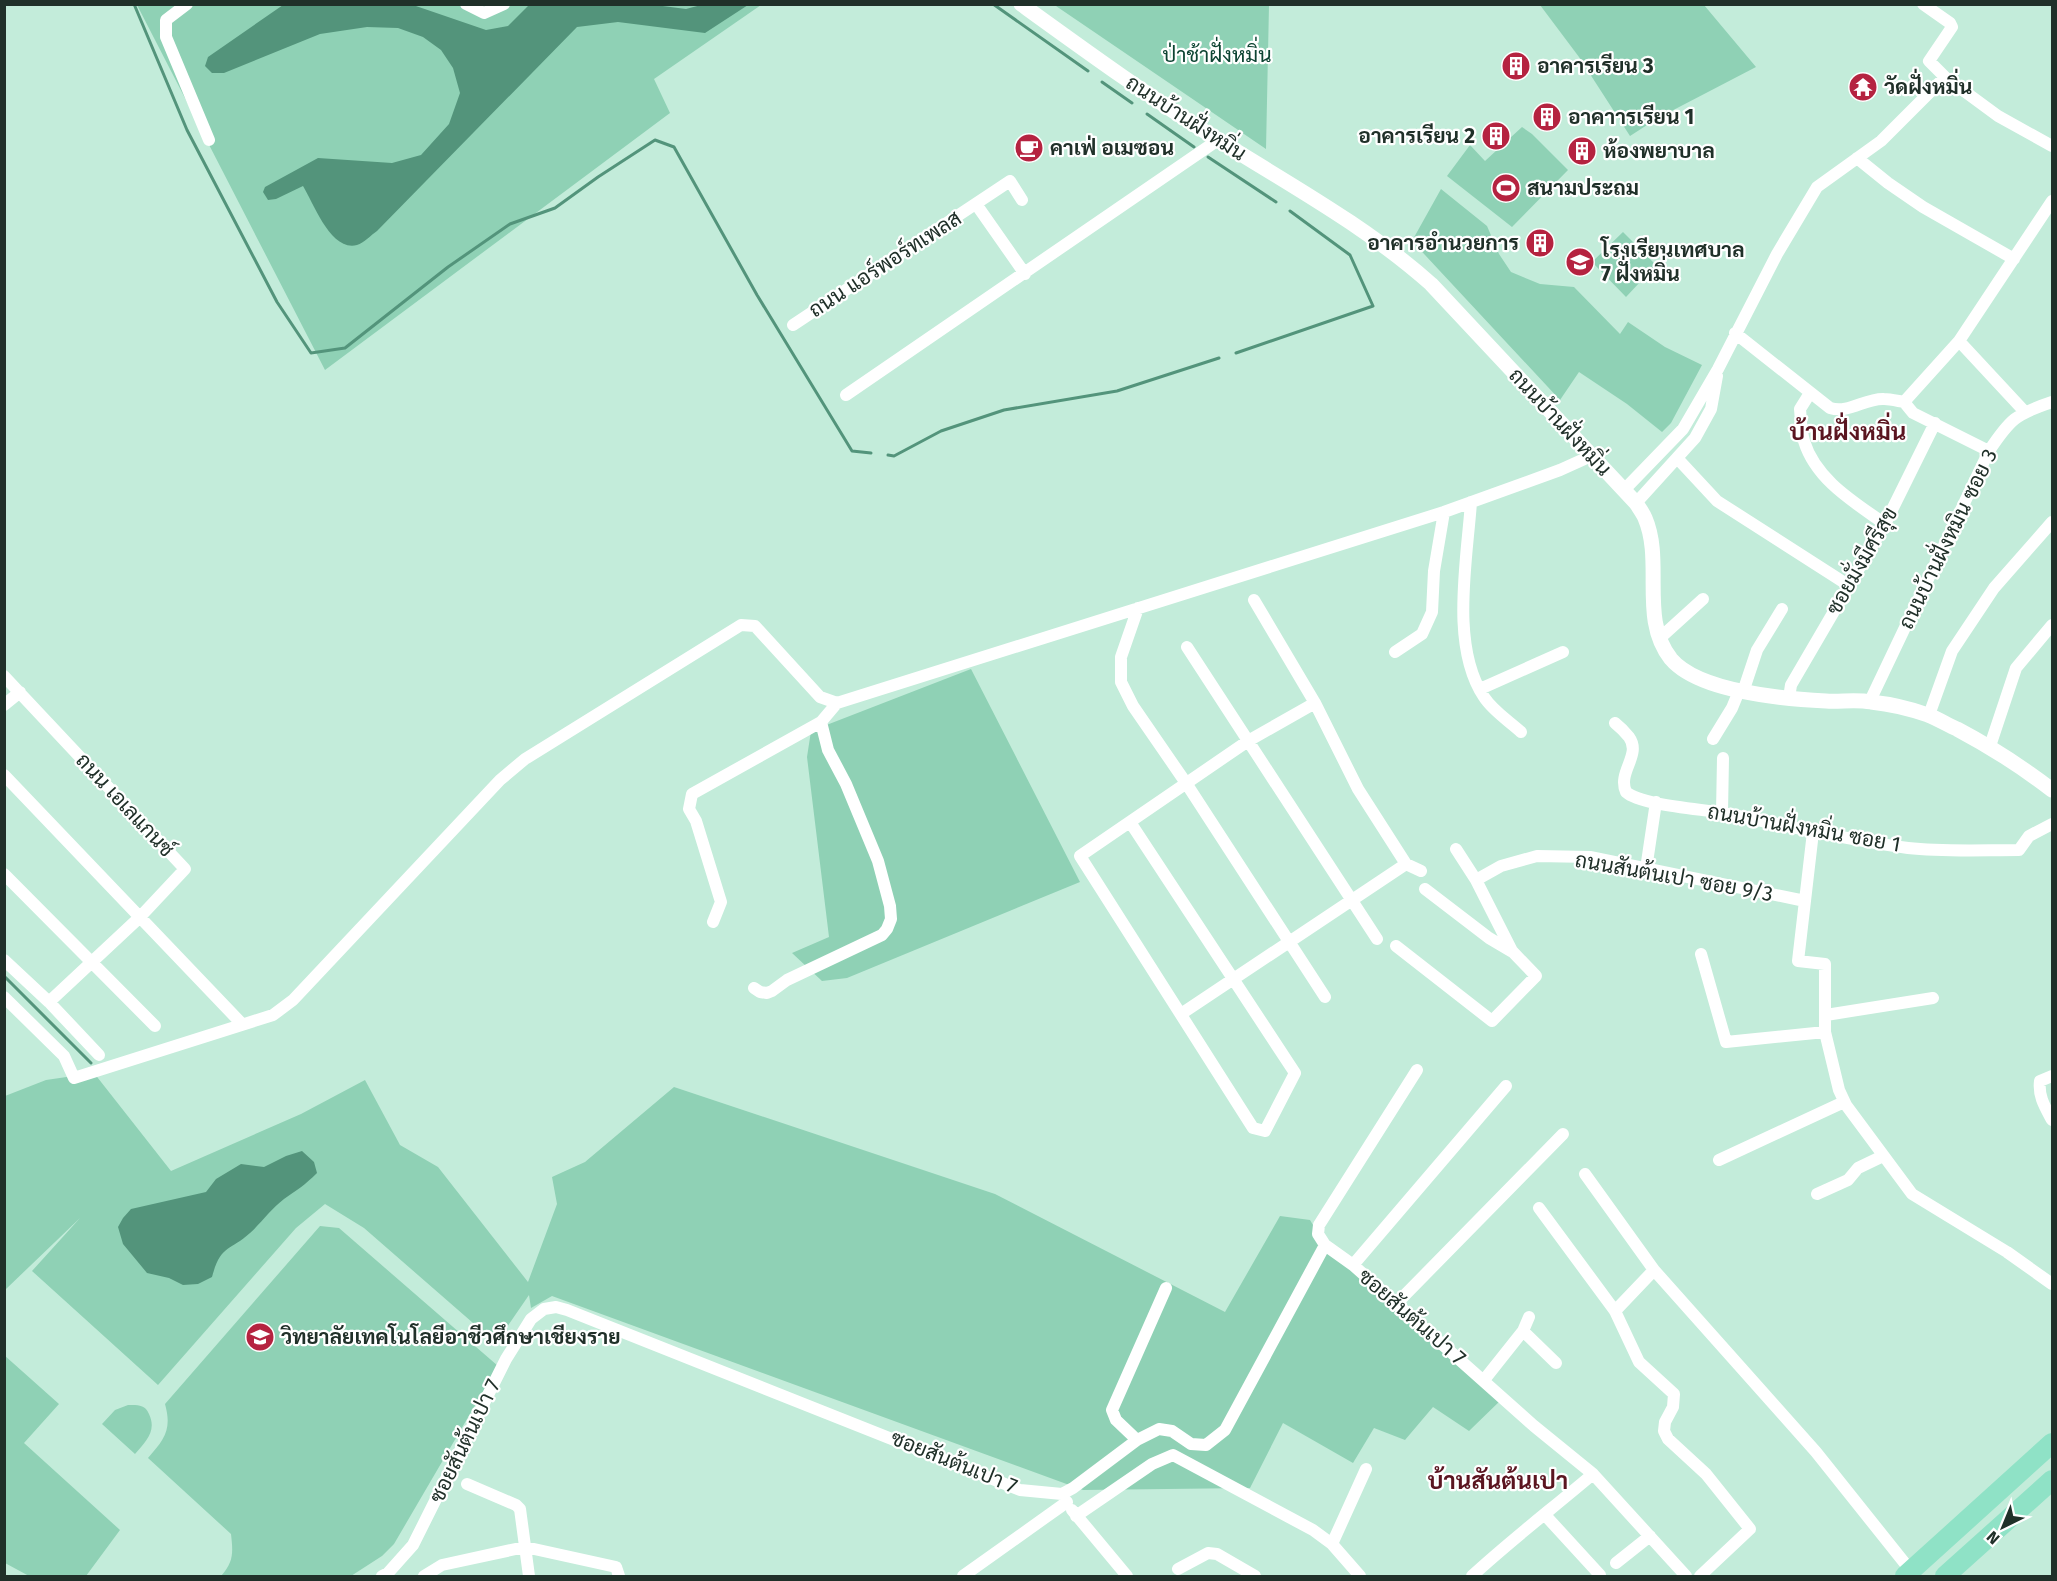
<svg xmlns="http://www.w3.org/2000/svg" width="2057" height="1581" font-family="'Fira Sans',Sarabun,sans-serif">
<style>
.green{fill:#8fd1b5}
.water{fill:#53947b}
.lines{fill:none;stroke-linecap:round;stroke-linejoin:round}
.stream{stroke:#53947b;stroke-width:3}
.minor{stroke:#fff;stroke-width:12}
.tertiary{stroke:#fff;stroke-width:15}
.primary{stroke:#8fe2c6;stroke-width:20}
.labels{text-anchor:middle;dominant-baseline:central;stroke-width:4.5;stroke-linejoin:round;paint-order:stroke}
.park-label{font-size:21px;fill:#0c4432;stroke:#fff}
.poi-label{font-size:21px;font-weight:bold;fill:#203029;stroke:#fff;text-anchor:start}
.street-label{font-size:21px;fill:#203029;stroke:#fff}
.quarter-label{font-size:24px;font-weight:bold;fill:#5a1520;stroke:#fff}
</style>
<rect width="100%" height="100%" fill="#c3ecda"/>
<path class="green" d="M1059,4L1269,5L1266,149L1056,6Z
M137,5H761L654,79L670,113L325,370Z
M1540,5H1704L1756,67L1658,118L1630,136L1579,57Z
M1522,127L1532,134L1568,170L1512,227L1447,176L1470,145L1485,161Z
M1441,189L1487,226L1499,254L1511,272L1540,284L1574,287L1620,334L1628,322L1665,347L1702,365L1671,423L1662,432L1627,404L1579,372L1560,400L1412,241Z
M1623,232L1656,265L1626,297L1592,262Z
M971,669L1080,882L847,978L822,981L792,953L829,937L807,757L811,731Z
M94,1073L171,1171L301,1114L365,1080L400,1145L438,1167L528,1282L557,1204L552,1177L585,1162L674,1087L995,1194L1225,1312L1280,1216L1310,1220L1325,1245L1503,1398L1469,1431L1433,1407L1405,1440L1374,1428L1353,1463L1283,1423L1250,1488L1083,1490L552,1296L531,1308L529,1295L496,1343L364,1228L325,1204L296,1228L158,1385L32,1271L80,1218L5,1290V1096L46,1080Z
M320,1226L339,1228L498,1366L394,1544L382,1556L351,1576H221C234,1562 233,1552 231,1534L148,1458C165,1439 172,1429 165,1404Z
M4,1355L59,1404L24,1443L120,1530L86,1576H29L5,1563Z
M128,1405C137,1405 145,1404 149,1414C157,1431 146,1441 135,1454L102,1424L115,1410Z"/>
<path class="water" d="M655,5L686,9L701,5H748L705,33L618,22L577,27L377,231C371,235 364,243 357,245C331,252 314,204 303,186L276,199L268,200L263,192L265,187L318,158L392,163L421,155L449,124L460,93L453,68L441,50L423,37L398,28L367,27L320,34L224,73H212L205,66L208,57L283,5H413L486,30L508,26L529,5Z
M302,1151L314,1162L317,1173C305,1185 297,1190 284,1199C271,1209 262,1222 250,1233C229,1252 221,1244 212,1277L198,1284L183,1285L169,1278L147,1273L123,1244L118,1227L123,1218L131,1209L206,1192L216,1179L241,1164L264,1167L286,1156Z"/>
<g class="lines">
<path class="stream" d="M134,4L187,130L277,302L311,353L345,348L448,267L510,224L555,208L598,177L655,140L674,147L757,295L852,451L871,453
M993,4L1088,71
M1102,82L1132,103
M1147,114L1194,147
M1208,157L1276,202
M1236,353L1373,306L1350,255L1290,211
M888,455L894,456L941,431L1004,410L1117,391L1219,358
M4,976L91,1063"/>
<path class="minor" d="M187,4L166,20V37L209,140
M466,4L484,13L504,4
M1923,4L1950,23L1952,27L1929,61L1945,77
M1857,158L1888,183L1923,207L2014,259
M976,204L1025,274
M793,325L1010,181L1022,200
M1735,333L1830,408C1849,414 1865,398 1884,399C1890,399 1898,401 1904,402L1959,341L2052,201
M1959,341L2025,412
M1810,393L1800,409C1801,419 1801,431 1804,441C1816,480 1854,502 1885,524
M846,395L1218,140
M1904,402L1913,413L1989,451
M1677,458L1717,501L1848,585
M1624,490L1683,429L1718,369L1777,254L1817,187L1881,141L1945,77L1998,116L2052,146
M1471,502C1467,561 1450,646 1484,697C1493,711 1509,721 1521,732
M1636,503L1695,438L1711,409L1717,376
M1254,600L1315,703L1358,789L1406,864L1421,871
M1138,608L1121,657V682L1133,706L1186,783L1325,997
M1660,638L1703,599
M1187,647L1377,939
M1395,652L1422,634L1432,612L1434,571L1444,512
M4,676L185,869L140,917L49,1002
M1480,689L1563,652
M1743,692L1757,650L1782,609
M1789,698L1791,685L1885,524L1935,423
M1870,701L1989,451C2010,419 2016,414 2052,402
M4,705L20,692
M1929,715L1952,651L1994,588L2052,522
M1615,723C1620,727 1625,732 1629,737C1642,755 1617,772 1626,792C1640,805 1701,809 1723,813C1785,825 1846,840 1908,848C1944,852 1982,850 2019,850L2029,836L2052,824
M1713,739L1732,708L1739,691
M1990,746L2016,668L2052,625
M4,775L242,1024
M1722,813L1723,758
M1130,822L1295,1073L1265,1131L1253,1128L1080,856L1248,741L1315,703
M1813,832L1798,961L1825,964V1032L1839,1090L1846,1105L1912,1194L2007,1252L2052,1284
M1646,869L1656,802
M4,874L155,1026
M1476,880L1501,866L1537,856L1590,857L1805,901
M1425,889L1489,938L1511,951
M713,922L721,902L696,821L689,809L692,794L821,722L837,703
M1396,946L1492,1021L1536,976L1512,951L1476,880L1456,849
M1701,954L1726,1042L1825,1032
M4,960L49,1002L99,1055
M754,988L760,992L767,993L772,991L787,980L882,935L887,929L891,919L890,906L878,861L846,784L828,750L821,722
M4,997L64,1056L74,1078L273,1015L293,1000L500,780L525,759L741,625L755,626L820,697L837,703L1444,512L1560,470L1591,456
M1181,1014L1406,864
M1826,1015L1933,998
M2052,1076L2040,1081C2038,1096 2045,1107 2052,1120
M1719,1160L1844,1102
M1585,1174L1654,1270L1816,1452L1911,1571
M1817,1194L1848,1180L1858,1168L1883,1156
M1539,1208L1615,1311L1639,1362L1674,1394L1673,1407L1665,1422L1664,1431L1668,1439L1706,1474L1750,1529L1700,1576
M1325,1245L1318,1234L1319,1225L1417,1070
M1353,1265L1506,1086
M1397,1303L1563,1134
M1615,1311L1654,1270
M1523,1331L1556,1363
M1484,1380L1523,1331L1529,1317
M1137,1440L1116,1420L1112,1410L1166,1288
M467,1484L516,1505L520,1509L529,1576
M1072,1510L1127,1576
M1545,1515L1600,1575
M1076,1516L1152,1464L1173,1455L1313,1530L1332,1544L1360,1576
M1332,1544L1366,1469
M1616,1563L1650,1536
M1178,1569L1208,1553L1217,1554L1255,1576
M382,1576L388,1573L413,1545L506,1359L531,1319L544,1309L556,1307L567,1310L1020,1490L1062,1494L1073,1488L1137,1440L1159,1429L1172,1431L1191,1444L1206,1445L1225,1430L1325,1245L1353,1265L1534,1426L1593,1474L1686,1576
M424,1576L442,1565L525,1547L616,1567L619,1576
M963,1576L1067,1502
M1472,1576C1511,1540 1553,1508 1593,1474"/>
<path class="tertiary" d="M1021,4C1086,51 1152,99 1220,141C1292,186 1367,227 1431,284L1636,503C1639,508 1643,513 1645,518C1664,562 1639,619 1671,659C1699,692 1785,699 1826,701C1841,702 1856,699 1871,702C1890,704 1911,709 1928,715C1938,719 1948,725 1957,729C1991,747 2022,767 2052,790"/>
<path class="primary" d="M1905,1576L2052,1443
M1945,1576L2052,1480"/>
</g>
<defs>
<g id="building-disc" transform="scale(1.5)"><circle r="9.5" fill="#b52340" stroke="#fff"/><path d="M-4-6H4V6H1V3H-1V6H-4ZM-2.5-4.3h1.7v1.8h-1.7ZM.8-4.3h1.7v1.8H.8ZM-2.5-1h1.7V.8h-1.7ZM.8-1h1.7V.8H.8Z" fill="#fff"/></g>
<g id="temple-disc" transform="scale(1.5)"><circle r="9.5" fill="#b52340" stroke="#fff"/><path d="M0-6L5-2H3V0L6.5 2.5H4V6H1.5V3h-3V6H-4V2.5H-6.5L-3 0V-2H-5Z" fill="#fff"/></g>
<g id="cafe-disc" transform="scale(1.5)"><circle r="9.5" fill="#b52340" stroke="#fff"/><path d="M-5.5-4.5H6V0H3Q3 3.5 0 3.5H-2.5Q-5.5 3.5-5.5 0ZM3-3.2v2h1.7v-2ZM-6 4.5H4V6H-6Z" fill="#fff"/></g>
<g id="stadium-disc" transform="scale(1.5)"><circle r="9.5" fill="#b52340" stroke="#fff"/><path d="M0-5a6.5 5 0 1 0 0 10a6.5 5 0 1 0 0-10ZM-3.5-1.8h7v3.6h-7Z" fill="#fff"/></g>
<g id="school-disc" transform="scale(1.5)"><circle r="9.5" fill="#b52340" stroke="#fff"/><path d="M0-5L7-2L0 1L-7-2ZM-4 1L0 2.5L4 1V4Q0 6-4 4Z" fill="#fff"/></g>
<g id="university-disc" transform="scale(1.5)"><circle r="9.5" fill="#b52340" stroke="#fff"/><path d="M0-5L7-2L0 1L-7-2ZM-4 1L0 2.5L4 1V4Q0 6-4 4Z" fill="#fff"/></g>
</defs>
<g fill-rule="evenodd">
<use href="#building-disc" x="1516" y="66"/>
<use href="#temple-disc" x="1863" y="87"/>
<use href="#building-disc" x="1547" y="117"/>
<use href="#building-disc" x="1496" y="136"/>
<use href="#cafe-disc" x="1029" y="148"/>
<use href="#building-disc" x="1582" y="151"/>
<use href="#stadium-disc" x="1506" y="188"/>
<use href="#building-disc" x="1540" y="243"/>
<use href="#school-disc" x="1580" y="262"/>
<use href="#university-disc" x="260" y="1337"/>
</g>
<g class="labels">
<g class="park-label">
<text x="1217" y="55">ป่าช้าฝั่งหมิ่น</text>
</g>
<g class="poi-label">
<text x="1537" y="66">อาคารเรียน 3</text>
<text x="1884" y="87">วัดฝั่งหมิ่น</text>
<text x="1568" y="117">อาคาารเรียน 1</text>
<text x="1475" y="136" text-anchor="end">อาคารเรียน 2</text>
<text x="1050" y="148">คาเฟ่ อเมซอน</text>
<text x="1603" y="151">ห้องพยาบาล</text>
<text x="1527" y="188">สนามประถม</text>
<text x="1519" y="243" text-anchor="end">อาคารอำนวยการ</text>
<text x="1601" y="250">โรงเรียนเทศบาล<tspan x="1601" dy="24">7 ฝั่งหมิ่น</tspan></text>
<text x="281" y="1337">วิทยาลัยเทคโนโลยีอาชีวศึกษาเชียงราย</text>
</g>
<g class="street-label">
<text transform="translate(1186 118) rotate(33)">ถนนบ้านฝั่งหมิ่น</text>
<text transform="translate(885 264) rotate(-33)">ถนน แอร์พอร์ทเพลส</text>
<text transform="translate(1560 422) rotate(47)">ถนนบ้านฝั่งหมิ่น</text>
<text transform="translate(1948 539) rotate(-64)">ถนนบ้านฝั่งหมิน ซอย 3</text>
<text transform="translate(1862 561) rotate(-60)">ซอยมั่งมีศรีสุข</text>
<text transform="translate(125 805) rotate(47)">ถนน เอเลแกนซ์</text>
<text transform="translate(1804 828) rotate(10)">ถนนบ้านฝั่งหมิ่น ซอย 1</text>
<text transform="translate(1674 877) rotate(10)">ถนนสันต้นเปา ซอย 9/3</text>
<text transform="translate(1412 1317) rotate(41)">ซอยสันต้นเปา 7</text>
<text transform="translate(465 1441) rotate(-64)">ซอยสันต้นเปา 7</text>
<text transform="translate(954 1462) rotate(22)">ซอยสันต้นเปา 7</text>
</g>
<g class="quarter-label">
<text x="1848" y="432">บ้านฝั่งหมิ่น</text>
<text x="1498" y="1481">บ้านสันต้นเปา</text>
</g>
</g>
<rect width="2057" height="1581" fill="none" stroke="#203029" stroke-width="12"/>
<g transform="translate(2003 1527) rotate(223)" stroke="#ffffff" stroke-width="4.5" paint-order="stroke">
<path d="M0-4.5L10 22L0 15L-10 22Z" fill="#203029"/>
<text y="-9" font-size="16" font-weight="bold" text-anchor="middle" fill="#203029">N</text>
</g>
</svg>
